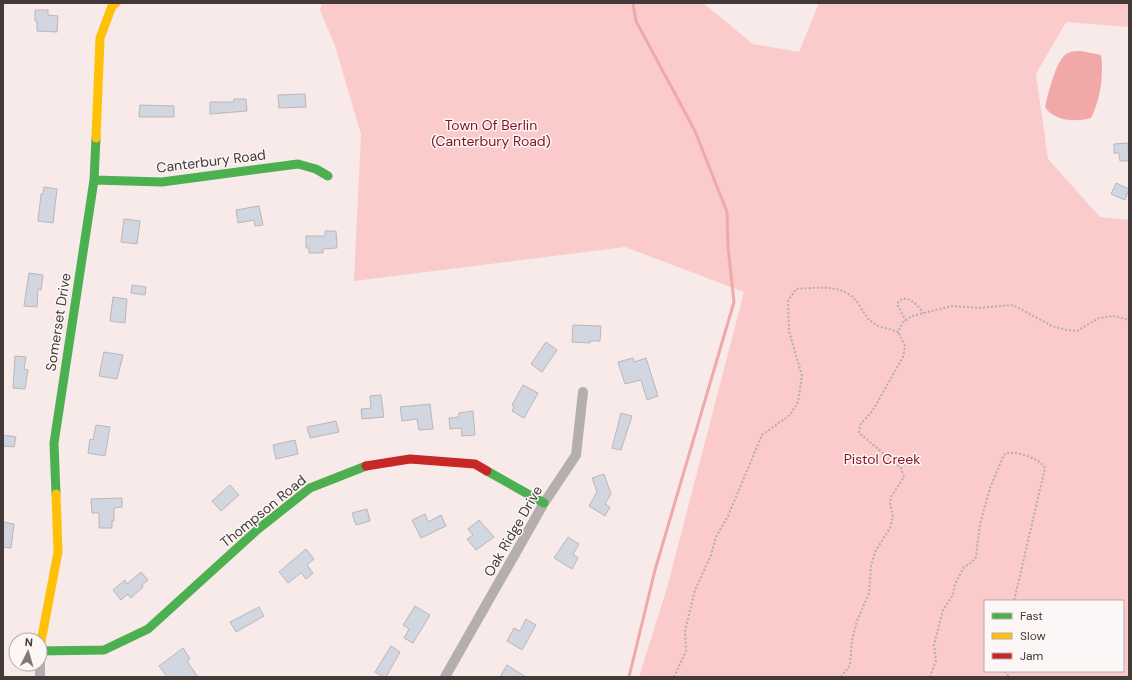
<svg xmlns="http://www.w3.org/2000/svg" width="1132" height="680" font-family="'DM Sans',sans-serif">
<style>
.green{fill:#facbca;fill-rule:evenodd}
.water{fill:#f0a8a9}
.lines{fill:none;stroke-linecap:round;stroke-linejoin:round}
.stream{stroke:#f0a8a9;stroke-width:3}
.building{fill:#d2d6e0;stroke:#bab7b9}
.path{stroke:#b4aeae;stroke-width:2;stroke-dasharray:2 2;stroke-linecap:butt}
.street{stroke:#b5aeae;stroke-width:10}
.fast{stroke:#4caf50;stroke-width:9}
.slow{stroke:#ffc107;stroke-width:9}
.jam{stroke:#c62828;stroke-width:9}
.labels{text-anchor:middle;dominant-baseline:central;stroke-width:3;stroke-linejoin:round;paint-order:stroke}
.park-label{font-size:14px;fill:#881426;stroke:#fcf7f6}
.street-label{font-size:14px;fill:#433939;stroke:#fcf7f6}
</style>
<rect width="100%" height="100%" fill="#f8eae9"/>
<path class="green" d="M322,3H703L753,44L799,52L819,3H1129V27L1066,22L1036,74L1048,159L1100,217L1129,220V677H639L667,588L744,292L625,247L354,281L361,134L335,46L320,10ZM985,601H1123V671H985Z"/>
<path class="water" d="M1081,51L1101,55C1104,75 1100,101 1091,118C1076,122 1055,122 1045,107C1048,95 1056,58 1068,53C1072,51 1077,51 1081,51Z"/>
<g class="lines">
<path class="stream" d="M629,677L655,570L734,302L728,247L727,212L695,131L636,21L633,3"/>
</g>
<path class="building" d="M35,10H48V15L58,16L57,32L37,31V21H35Z
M305,94L306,107L279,108L278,95Z
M234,99H246L247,111L210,114V102H234Z
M140,105L174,106V117H139Z
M1128,143L1129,161H1120L1119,153H1114V144Z
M1116,183L1129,189L1125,200L1111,194Z
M44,187L57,189L53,223L38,221L41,194H43Z
M259,206L263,225L255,226L254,220L238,223L236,210Z
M124,219L140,221L137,244L121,242Z
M325,231H336L337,248L323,249V253H309V248H306V236H325Z
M29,273L43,275L41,290L38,289L37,307L24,306Z
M132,285L146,287L145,295L131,293Z
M113,297L127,299L125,323L110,321Z
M573,325L601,326L600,341H590V343L572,342Z
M546,342L557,350L542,372L531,364Z
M104,352L123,355L117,379L99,376Z
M15,356L26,357L24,369L28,370L25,389L13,388Z
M633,358L634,362L646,358L658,396L647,400L641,380L625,384L618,362Z
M523,385L538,393L524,418L512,411L514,407L512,405Z
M381,395L384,417L362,419L361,409L371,408L370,396Z
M430,404L433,429L419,430L417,419L402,421L400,407Z
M473,411L475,435L462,436L461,428L450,429L449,418L459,417V413Z
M621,413L632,416L621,450L612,448Z
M336,421L339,432L310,438L307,427Z
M96,425L110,427L105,456L88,453L90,439L93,440Z
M3,435L16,437L14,447L3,446Z
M295,440L298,454L276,459L273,445Z
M604,474L611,494L605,504L610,507L605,516L589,506L597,492L592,478Z
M230,485L239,495L221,511L212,501Z
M122,498V507L114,508V521H112V528H99V513H92L91,499Z
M367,509L370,521L356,525L352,513Z
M425,514L428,522L441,515L446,526L421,538L412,520Z
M479,520L494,537L476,550L467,539L473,535L468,529Z
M3,522L14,524L11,548L3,547Z
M568,537L579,544L573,554L578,558L572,569L554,558Z
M306,549L314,559L307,565L313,573L306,579L301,573L288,583L279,572Z
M141,572L148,580L142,585L143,587L131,598L128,594L121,600L113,590L125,580L127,584Z
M415,606L430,615L413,643L404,638L409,629L403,625Z
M259,607L264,616L236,632L230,622Z
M526,619L536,625L522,650L507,641L514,628L520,631Z
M391,646L400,652L386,677H383L375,672Z
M183,648L190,659L187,661L198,677H167L159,666Z
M507,665L526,677H500Z"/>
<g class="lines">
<path class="path" d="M906,321L897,304C905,291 918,305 923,313
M1005,671L1009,677
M674,677L686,651L685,631L695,590L711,555L716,537L728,516L762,435L790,415L798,402L802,376L789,331L788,301L796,289C817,288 843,283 857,302C863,310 866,319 875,324C881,328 891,329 898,332L903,322L912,316L952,306L978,308L1013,305L1052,326L1067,330L1077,331L1099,318L1114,316L1129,320
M841,677L850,665L852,640L857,621L869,593L871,566L875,552L890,528L893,516L890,503L891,497L904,477L901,468L859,433L860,425L873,410L903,357L905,346L898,332
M930,677L936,660L934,645L943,610L953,595L955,584L964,567L972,562L976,557L980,524L990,488L1003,457L1006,453C1016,451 1040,458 1045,468L1014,601"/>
<path class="street" d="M40,664V677
M445,677L544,503L576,455L583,392"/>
<path class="fast" d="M94,180L162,182L298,164L316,169L328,176
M487,471L544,503
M56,494L54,443L94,180L96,138
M40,651L104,650L148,629L257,530L310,488L366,466"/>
<path class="slow" d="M96,138L100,38L112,6L116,3
M40,647L58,552L56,494"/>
<path class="jam" d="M366,466L410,459L475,464L487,471"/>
</g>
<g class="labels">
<g class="park-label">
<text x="491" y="125">Town Of Berlin<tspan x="491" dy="16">(Canterbury Road)</tspan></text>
<text x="882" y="459">Pistol Creek</text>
</g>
<g class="street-label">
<text transform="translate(211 161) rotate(-7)">Canterbury Road</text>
<text transform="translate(58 322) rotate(-81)">Somerset Drive</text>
<text transform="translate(263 511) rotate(-39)">Thompson Road</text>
<text transform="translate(513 531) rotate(-60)">Oak Ridge Drive</text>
</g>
</g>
<rect width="1132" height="680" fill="none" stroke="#433939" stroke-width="8"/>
<rect x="984" y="600" width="140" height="72" fill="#fcf7f6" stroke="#b2abaa"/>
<rect x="992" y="613" width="20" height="6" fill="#4caf50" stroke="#b2abaa"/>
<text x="1020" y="620" font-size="12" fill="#433939">Fast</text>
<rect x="992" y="633" width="20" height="6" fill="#ffc107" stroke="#b2abaa"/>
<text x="1020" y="640" font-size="12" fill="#433939">Slow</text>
<rect x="992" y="653" width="20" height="6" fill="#c62828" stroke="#b2abaa"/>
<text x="1020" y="660" font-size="12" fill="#433939">Jam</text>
<g transform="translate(28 652) rotate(5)"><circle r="19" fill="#fcf7f6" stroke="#b2abaa"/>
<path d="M0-3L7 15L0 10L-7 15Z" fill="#827777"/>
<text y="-6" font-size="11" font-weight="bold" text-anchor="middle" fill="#433939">N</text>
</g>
</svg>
